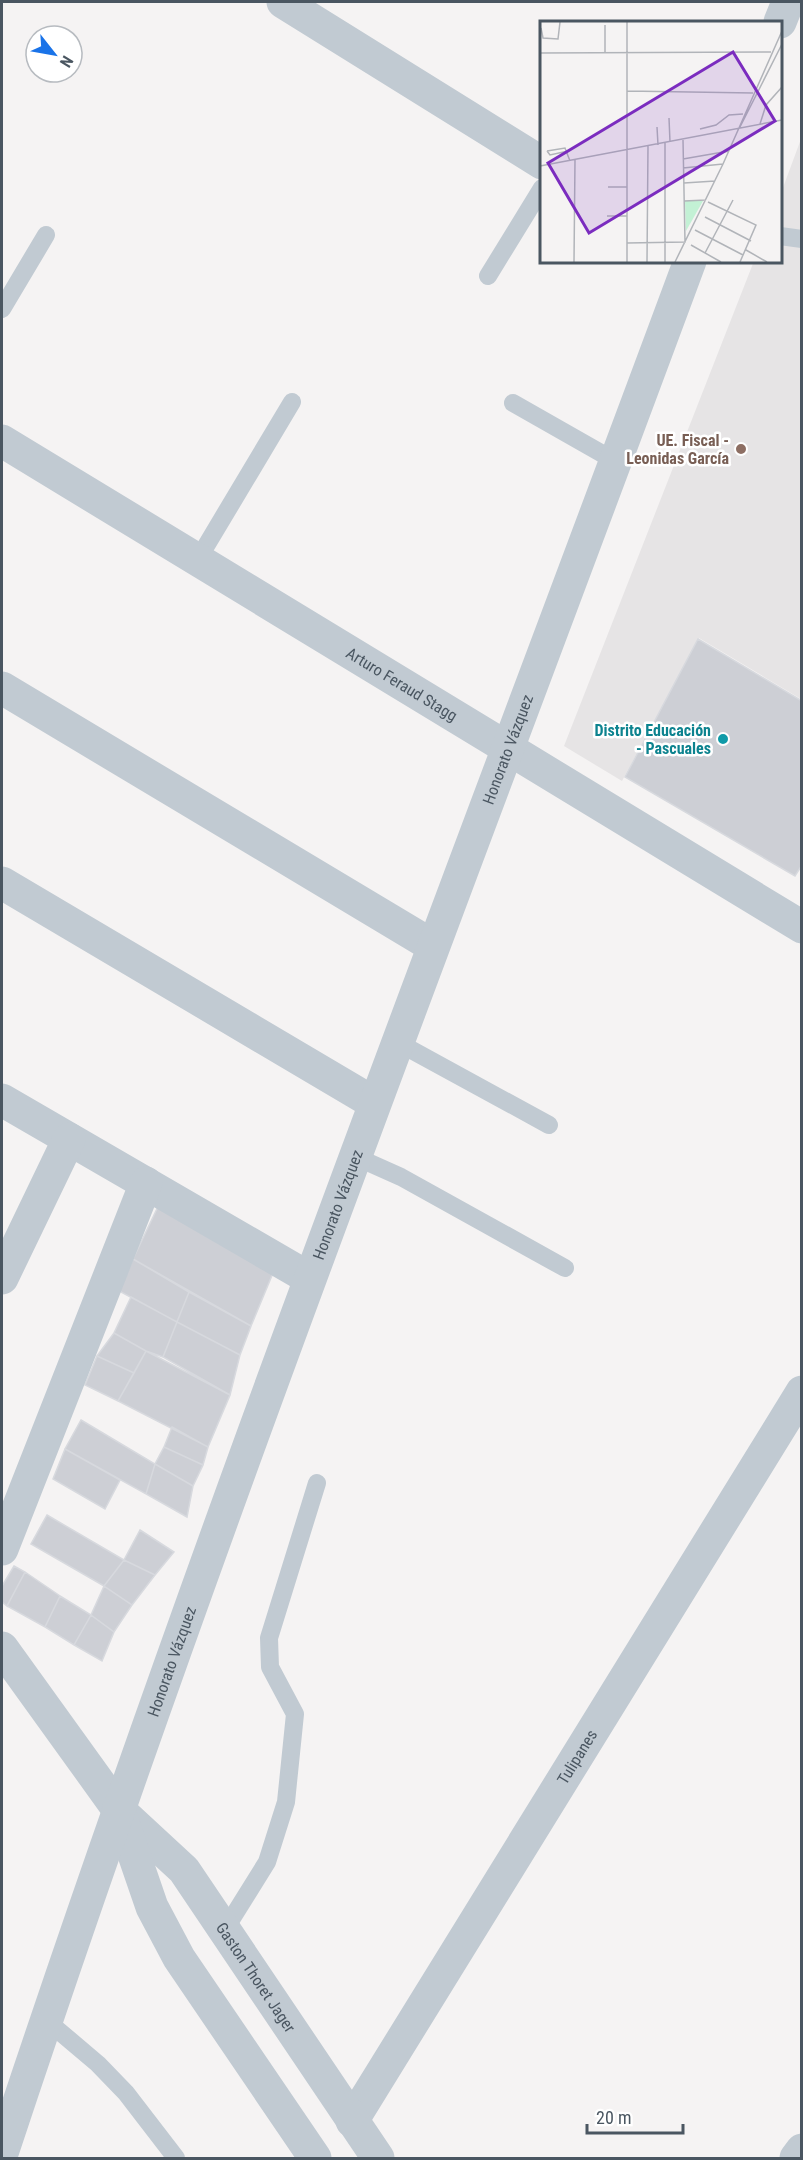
<svg xmlns="http://www.w3.org/2000/svg" width="803" height="2160" font-family="'Roboto Condensed',sans-serif">
<style>
.education{fill:#e6e4e5}
.building{fill:#cdcfd5;stroke:#d7d9de;stroke-width:1.5}
.lines{fill:none;stroke-linecap:round;stroke-linejoin:round}
.service{stroke:#c1cad2;stroke-width:18}
.minor{stroke:#c1cad2;stroke-width:33}
.tertiary{stroke:#c1cad2;stroke-width:33}
.education-dot{fill:#8d6e63;stroke:#fff;stroke-width:2}
.culture-dot{fill:#0f9aa8;stroke:#fff;stroke-width:2}
.labels{text-anchor:middle;dominant-baseline:central;stroke-width:5;stroke-linejoin:round;paint-order:stroke}
.education-label{font-size:16px;font-weight:bold;fill:#785e54;stroke:#fff;text-anchor:end}
.street-label{font-size:16px;fill:#4a5661;stroke:#fff}
.culture-label{font-size:16px;font-weight:bold;fill:#0d838f;stroke:#fff;text-anchor:end}
.inset-road{fill:none;stroke:#b1b4b9;stroke-width:1.5}
.view{fill:#7b2cbf;fill-opacity:0.15;stroke:#7b2cbf;stroke-width:3}
.inset-edge{fill:none;stroke:#4a5661;stroke-width:3}
</style>
<rect width="100%" height="100%" fill="#f5f3f3"/>
<path class="education" d="M801,139V699L699,638L622,781L564,746L754,261H780L781,193Z"/>
<path class="building" d="M698,639L802,701V865L795,876L625,777Z
M164,1194L278,1261L251,1326L133,1259Z
M133,1259L189,1292L177,1322L119,1291Z
M189,1292L251,1326L240,1355L177,1322Z
M131,1297L177,1322L163,1357L146,1351L114,1333Z
M177,1322L240,1355L230,1395L163,1357Z
M114,1333L146,1351L134,1373L97,1356Z
M146,1351L230,1395L208,1447L118,1401Z
M97,1356L134,1373L118,1401L85,1385Z
M81,1420L155,1464L146,1494L65,1449Z
M172,1427L208,1447L203,1465L164,1447Z
M164,1447L203,1465L193,1486L155,1464Z
M65,1449L120,1480L105,1509L53,1479Z
M155,1464L193,1486L187,1517L146,1494Z
M47,1515L124,1560L104,1586L31,1544Z
M140,1530L174,1552L155,1575L124,1560Z
M124,1560L155,1575L132,1605L104,1586Z
M14,1566L25,1572L7,1606L2,1602V1586Z
M25,1572L60,1596L45,1627L7,1606Z
M104,1586L132,1605L114,1632L91,1615Z
M60,1596L91,1615L74,1645L45,1627Z
M91,1615L114,1632L102,1661L74,1645Z"/>
<g class="lines">
<path class="service" d="M780,236L802,239
M488,276L542,188
M2,309L46,235
M513,403L615,461
M197,561L292,402
M397,1042L549,1125
M354,1156L401,1177L565,1268
M224,1931L267,1862L286,1802L295,1714L270,1667L269,1638L317,1483
M46,2020L98,2064L126,2093L176,2158"/>
<g class="minor">
<path d="M283,2L542,163"/>
<path id="s1" d="M2,441L802,927"/>
<path d="M2,688L433,946"/>
<path d="M2,883L374,1103"/>
<path d="M2,1100L309,1278"/>
<path d="M2,1278L69,1139"/>
<path d="M2,1549L146,1183"/>
<path d="M2,1648L118,1809"/>
<path id="s2" d="M352,2121L802,1392"/>
<path d="M796,2158L802,2150"/>
</g>
<g class="tertiary">
<path d="M780,22L788,2"/>
<path id="s3" d="M118,1809L184,1870L378,2158"/>
<path d="M120,1814L152,1907L179,1958L315,2158"/>
<path id="s4" d="M2,2153C213,1516 457,890 690,261"/>
</g>
</g>
<circle class="education-dot" cx="741" cy="449" r="6"/>
<circle class="culture-dot" cx="723" cy="739" r="6"/>
<g class="labels">
<g class="education-label">
<text x="729" y="440">UE. Fiscal -<tspan x="729" dy="18">Leonidas García</tspan></text>
</g>
<g class="street-label">
<text stroke="none"><textPath href="#s1" startOffset="468">Arturo Feraud Stagg</textPath></text>
<text stroke="none"><textPath href="#s4" startOffset="1492">Honorato Vázquez</textPath></text>
<text stroke="none"><textPath href="#s4" startOffset="1006">Honorato Vázquez</textPath></text>
<text stroke="none"><textPath href="#s4" startOffset="520">Honorato Vázquez</textPath></text>
<text stroke="none"><textPath href="#s2" startOffset="428">Tulipanes</textPath></text>
<text stroke="none"><textPath href="#s3" startOffset="219">Gaston Thoret Jager</textPath></text>
</g>
<g class="culture-label">
<text x="711" y="730">Distrito Educación<tspan x="711" dy="18">- Pascuales</tspan></text>
</g>
</g>
<g transform="translate(540 21)">
<rect width="242" height="242" fill="#f5f3f3"/>
<path d="M145,180H163L146,210Z" fill="#c3f1d5"/>
<path class="inset-road" d="M65,4V32M1,7L3,17L18,18L20,1M0,32L231,31M87,70L213,72M129,97L130,121M220,103L226,84L242,66M117,106L118,124M200,106L242,23M160,108L176,104L189,94L203,93M125,122V241M7,130L25,127L30,140M7,130L10,134L28,130M143,138L189,130M0,145L242,99M143,147L183,143M144,162L175,160M68,166H87M144,180L166,179M168,181L216,204L200,241M67,195H87M165,196L211,220M155,209L203,234M87,222L145,221L143,119M151,224L181,241M206,229L227,241M165,232L193,179M34,241L35,139M87,241V1M107,241L108,125M135,241L183,143L242,10"/>
<path class="view" d="M193,31L235,100L49,212L8,142Z"/>
<rect width="242" height="242" class="inset-edge"/>
</g>
<rect width="803" height="2160" fill="none" stroke="#4a5661" stroke-width="6"/>
<g transform="translate(54 54) rotate(121)"><circle r="28" fill="#ffffff" stroke="#b7bbc0" stroke-width="1.5"/>
<path d="M0-4.5L10 22L0 15L-10 22Z" fill="#1a73e8"/>
<text y="-9" font-size="16" font-weight="bold" text-anchor="middle" fill="#4a5661">N</text>
</g>
<path d="M587 2124v9h96v-9" fill="none" stroke="#4a5661" stroke-width="3"/>
<text x="596" y="2124" font-size="18" fill="#4a5661" stroke="#ffffff" stroke-width="4.5" paint-order="stroke">20 m</text>
</svg>
